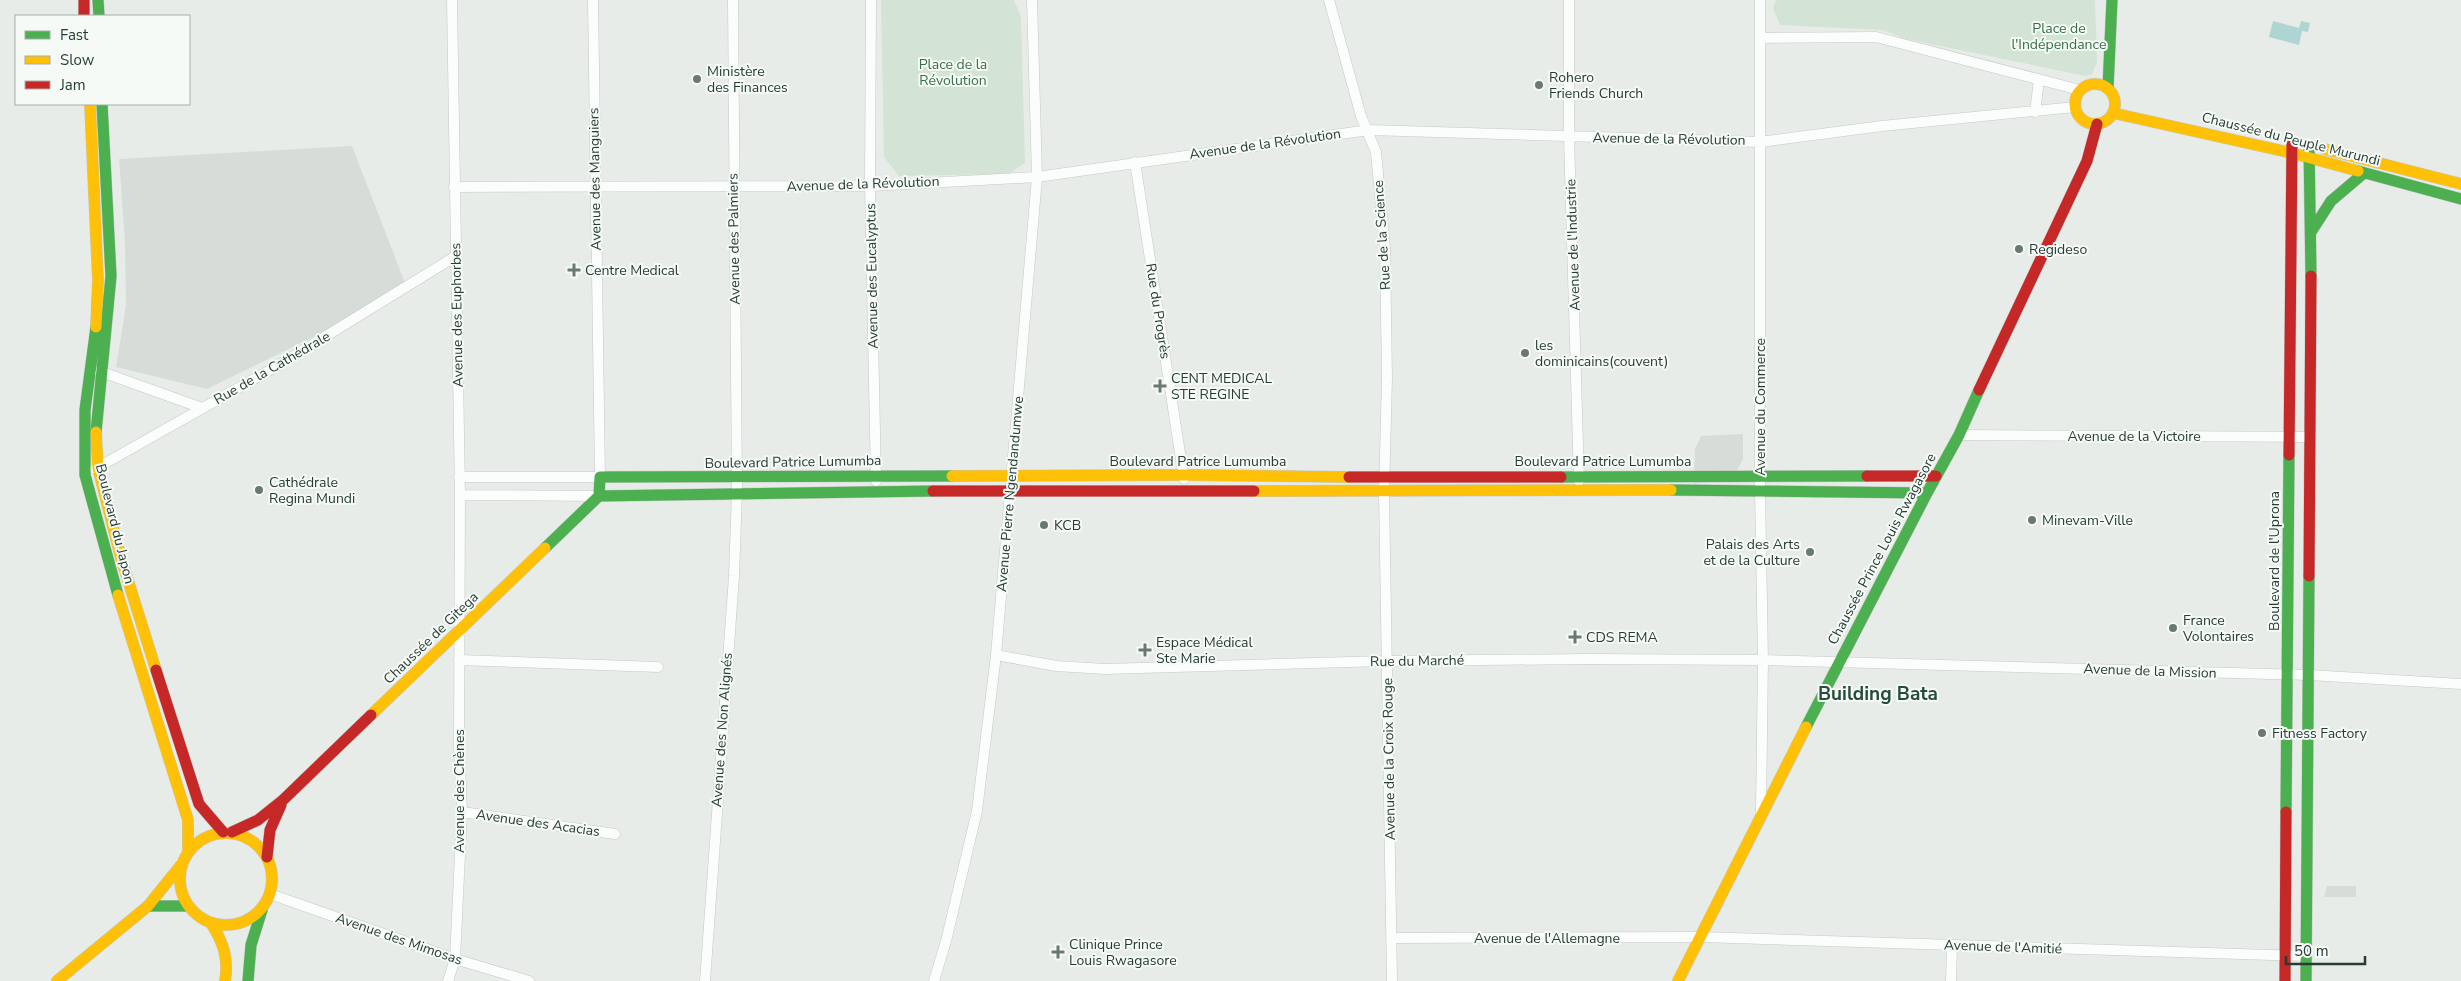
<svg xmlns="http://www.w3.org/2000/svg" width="2461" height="981" font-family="'Nunito Sans',sans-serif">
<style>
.built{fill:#d6ddd9}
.green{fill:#d3e3d5}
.water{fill:#aed4d4}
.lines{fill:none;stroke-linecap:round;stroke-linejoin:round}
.street-casing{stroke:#c4c9c6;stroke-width:11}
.fast-casing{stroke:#c4c9c6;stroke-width:12}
.slow-casing{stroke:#c4c9c6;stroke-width:12}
.jam-casing{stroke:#c4c9c6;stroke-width:12}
.street{stroke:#fbfcfc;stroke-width:10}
.fast{stroke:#4caf50;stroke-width:11}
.slow{stroke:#ffc107;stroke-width:11}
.jam{stroke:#c62828;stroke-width:11}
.poi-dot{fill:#6a7a73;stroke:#f6faf7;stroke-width:2}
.labels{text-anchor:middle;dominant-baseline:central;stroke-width:4;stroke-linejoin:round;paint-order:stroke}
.park-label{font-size:14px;fill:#366f45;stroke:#f6faf7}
.poi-label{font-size:14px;fill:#273d34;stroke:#f6faf7;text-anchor:start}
.street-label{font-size:14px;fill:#273d34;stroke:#f6faf7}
.district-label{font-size:19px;font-weight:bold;fill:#254d3e;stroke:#f6faf7}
</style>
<rect width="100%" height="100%" fill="#e7ece9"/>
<path class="built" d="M352,146L405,283L362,311L307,340L207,389L116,367L126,305L125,242L119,159Z
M1743,434V459L1733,478L1694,484L1695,449L1701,436Z
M2327,886H2356V897H2324Z"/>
<path class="green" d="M881,0H1014L1021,17L1025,163L1008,174L899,176L884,157Z
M1776,0H2095L2097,62L2092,74L2086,76L1906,39L1883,30L1780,25L1773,8Z"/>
<path class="water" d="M2273,21L2299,28L2301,21L2310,23L2308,32L2302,31L2299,45L2269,37Z"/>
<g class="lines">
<g class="street-casing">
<path id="street" d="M871,0L870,186L876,481
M1329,0L1361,116L1376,152L1385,249L1387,378L1384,492L1392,981
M1569,0V137L1579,481
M1760,0V490L1763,660L1761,811
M1760,38L1876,37L2080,90
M2035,112L2039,80
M1135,162L1184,479
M454,187L870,186L1037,177L1369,130L1760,142L1882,126L2075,107
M99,371L202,408
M1959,435L2310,437
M95,469L279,365L456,256
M459,477H600L593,0
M460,495L599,496
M996,655L1056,666L1105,669L1386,661L1588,659L1763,660L2309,675L2461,684
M459,660L658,667
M462,812L615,834
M270,894L455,959L529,981
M1392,938L1701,937L2306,956
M448,981L455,959L462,812L459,746L460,495L452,0
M705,981L734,576L737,492L733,0
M934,981L946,941L977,811L996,655L1037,177L1032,0
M1951,981L1952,945"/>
</g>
<g class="fast-casing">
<path id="fast" d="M98,0L99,16
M2108,88L2112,0
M2309,146L2311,276
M2358,171L2461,199
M2311,232L2331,201L2364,173
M96,327L85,410V475L118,595
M96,432L111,276L102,104
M1561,477L1867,476
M1671,490L1927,493L1959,435L1979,390
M599,496L933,491
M599,496L600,477L952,476
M545,548L599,496
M1806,727L1927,493
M2286,812L2289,455
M148,906H188
M248,981L251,945L262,910
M2306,981L2309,576"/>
</g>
<g class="slow-casing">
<path id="slow" d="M2075 104a20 20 0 1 1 40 0a20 20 0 1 1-40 0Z
M90,104L98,280L96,327
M2113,113L2292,153L2358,171
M2324,149L2461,184
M96,432L98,468L121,558L156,670
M952,476L1184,475L1349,477
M1254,491L1671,490
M118,595L188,820V851
M371,715L545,548
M180 879a46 46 0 1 1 92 0a46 46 0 1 1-92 0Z
M211,923C223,942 229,958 225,981
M57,981L148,906L181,865
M1678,981L1806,727"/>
</g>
<g class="jam-casing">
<path id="jam" d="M84,0V16
M1979,390L2087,161L2097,124
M2289,455L2292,142
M1867,476H1936
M1349,477H1561
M933,491H1254
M2309,576L2311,276
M156,670L199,804L223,832
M232,832L258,820L283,800L371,715
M267,857L270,830L281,805
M2285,981L2286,812"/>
</g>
<use href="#street" class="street"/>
<use href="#fast" class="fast"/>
<use href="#slow" class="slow"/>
<use href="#jam" class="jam"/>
</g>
<g class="poi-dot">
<circle cx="697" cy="79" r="5"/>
<circle cx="1539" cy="85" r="5"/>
<circle cx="2019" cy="249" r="5"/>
<path d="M571.5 262.5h5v5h5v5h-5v5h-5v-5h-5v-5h5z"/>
<circle cx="1525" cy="353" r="5"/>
<path d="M1157.5 378.5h5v5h5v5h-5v5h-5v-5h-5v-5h5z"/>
<circle cx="259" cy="490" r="5"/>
<circle cx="2032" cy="520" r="5"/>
<circle cx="1044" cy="525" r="5"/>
<circle cx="1810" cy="552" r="5"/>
<circle cx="2173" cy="628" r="5"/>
<path d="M1572.5 629.5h5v5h5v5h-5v5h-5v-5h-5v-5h5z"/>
<path d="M1142.5 642.5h5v5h5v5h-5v5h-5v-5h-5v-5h5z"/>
<circle cx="2262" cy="733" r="5"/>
<path d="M1055.5 944.5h5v5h5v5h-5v5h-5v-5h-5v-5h5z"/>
</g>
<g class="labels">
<g class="park-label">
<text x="2059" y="28">Place de<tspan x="2059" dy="16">l'Indépendance</tspan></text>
<text x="953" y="64">Place de la<tspan x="953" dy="16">Révolution</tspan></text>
</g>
<g class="poi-label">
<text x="707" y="71">Ministère<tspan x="707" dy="16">des Finances</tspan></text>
<text x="1549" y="77">Rohero<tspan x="1549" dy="16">Friends Church</tspan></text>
<text x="2029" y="249">Regideso</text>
<text x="585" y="270">Centre Medical</text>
<text x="1535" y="345">les<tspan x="1535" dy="16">dominicains(couvent)</tspan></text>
<text x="1171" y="378">CENT MEDICAL<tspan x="1171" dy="16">STE REGINE</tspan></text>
<text x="269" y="482">Cathédrale<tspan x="269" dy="16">Regina Mundi</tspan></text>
<text x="2042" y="520">Minevam-Ville</text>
<text x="1054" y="525">KCB</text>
<text x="1800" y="544" text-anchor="end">Palais des Arts<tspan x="1800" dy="16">et de la Culture</tspan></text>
<text x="2183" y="620">France<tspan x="2183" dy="16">Volontaires</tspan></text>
<text x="1586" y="637">CDS REMA</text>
<text x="1156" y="642">Espace Médical<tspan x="1156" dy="16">Ste Marie</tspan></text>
<text x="2272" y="733">Fitness Factory</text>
<text x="1069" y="944">Clinique Prince<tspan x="1069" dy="16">Louis Rwagasore</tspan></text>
</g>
<g class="street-label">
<text transform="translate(1669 139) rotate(1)">Avenue de la Révolution</text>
<text transform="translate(2291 139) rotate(14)">Chaussée du Peuple Murundi</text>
<text transform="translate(1265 144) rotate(-8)">Avenue de la Révolution</text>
<text transform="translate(595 179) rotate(-91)">Avenue des Manguiers</text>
<text transform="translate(863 184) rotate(-2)">Avenue de la Révolution</text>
<text transform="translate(1382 235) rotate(-94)">Rue de la Science</text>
<text transform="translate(734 239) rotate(-91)">Avenue des Palmiers</text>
<text transform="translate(1573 245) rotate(-92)">Avenue de l'Industrie</text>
<text transform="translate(872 276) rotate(-91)">Avenue des Eucalyptus</text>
<text transform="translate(1158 311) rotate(81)">Rue du Progrès</text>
<text transform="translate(457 315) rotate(-91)">Avenue des Euphorbes</text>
<text transform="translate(272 368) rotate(-30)">Rue de la Cathédrale</text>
<text transform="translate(1760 407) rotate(-90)">Avenue du Commerce</text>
<text x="2134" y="436">Avenue de la Victoire</text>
<text x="1198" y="461">Boulevard Patrice Lumumba</text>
<text x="1603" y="461">Boulevard Patrice Lumumba</text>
<text transform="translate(793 462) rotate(-1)">Boulevard Patrice Lumumba</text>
<text transform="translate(1010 494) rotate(-85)">Avenue Pierre Ngendandumwe</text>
<text transform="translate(115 524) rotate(76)">Boulevard du Japon</text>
<text transform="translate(1882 549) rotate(-62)">Chaussée Prince Louis Rwagasore</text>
<text transform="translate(2274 561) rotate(-90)">Boulevard de l'Uprona</text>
<text transform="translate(431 638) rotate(-44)">Chaussée de Gitega</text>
<text transform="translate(1417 661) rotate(-1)">Rue du Marché</text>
<text transform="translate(2150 671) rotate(2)">Avenue de la Mission</text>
<text transform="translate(722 730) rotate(-86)">Avenue des Non Alignés</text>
<text transform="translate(1389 759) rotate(-91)">Avenue de la Croix Rouge</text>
<text transform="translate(459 791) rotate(-90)">Avenue des Chènes</text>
<text transform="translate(538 823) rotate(8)">Avenue des Acacias</text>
<text x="1547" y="938">Avenue de l'Allemagne</text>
<text transform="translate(399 939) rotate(19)">Avenue des Mimosas</text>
<text transform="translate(2003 947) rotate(2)">Avenue de l'Amitié</text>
</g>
<g class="district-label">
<text x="1878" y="694">Building Bata</text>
</g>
</g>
<rect x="15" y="15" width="175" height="90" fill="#f6faf7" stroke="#a3aea9"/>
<rect x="25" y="31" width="25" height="8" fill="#4caf50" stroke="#a3aea9"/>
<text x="60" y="40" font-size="15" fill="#273d34">Fast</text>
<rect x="25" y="56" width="25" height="8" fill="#ffc107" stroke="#a3aea9"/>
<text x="60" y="65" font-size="15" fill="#273d34">Slow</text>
<rect x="25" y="81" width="25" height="8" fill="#c62828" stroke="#a3aea9"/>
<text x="60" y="90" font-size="15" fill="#273d34">Jam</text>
<path d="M2286 956v8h79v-8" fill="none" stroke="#273d34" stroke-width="2.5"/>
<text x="2294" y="956" font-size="15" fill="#273d34" stroke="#f6faf7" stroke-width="4" paint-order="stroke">50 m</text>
</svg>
